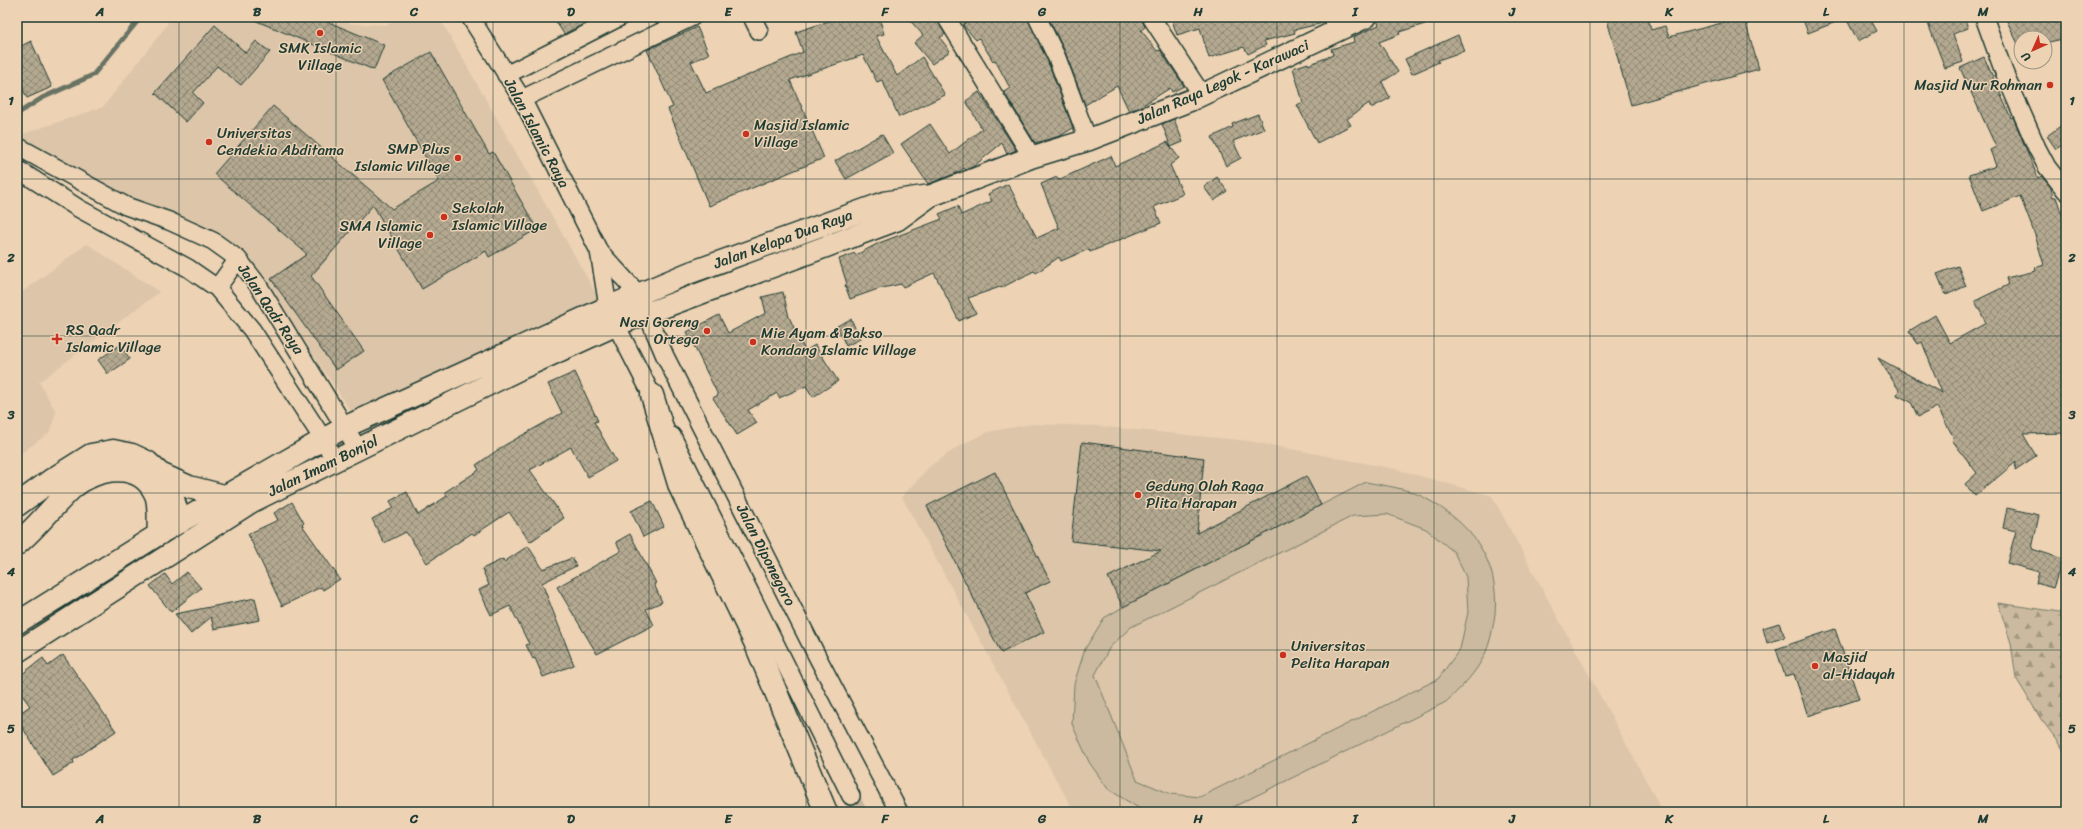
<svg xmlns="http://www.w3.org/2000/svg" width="2083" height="829" font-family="Sriracha,sans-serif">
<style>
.built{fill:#dcc5a9}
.forest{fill:url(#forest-firs);stroke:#757c6a}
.garden{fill:#cbba9f;stroke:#757c6a;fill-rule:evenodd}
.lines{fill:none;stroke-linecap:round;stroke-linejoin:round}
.stream{stroke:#697363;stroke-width:5}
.building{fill:url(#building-cross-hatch);stroke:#1f3d34}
.minor-tunnel{stroke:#c4b49a;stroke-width:17;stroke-dasharray:17 8;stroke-linecap:butt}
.minor-casing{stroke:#1f3d34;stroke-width:20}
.major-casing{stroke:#1f3d34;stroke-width:24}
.highway-casing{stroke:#1f3d34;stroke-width:25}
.minor{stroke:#edd2b4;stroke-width:17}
.major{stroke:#edd2b4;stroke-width:21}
.highway{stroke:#edd2b4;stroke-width:22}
.grid{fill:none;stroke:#1f3d34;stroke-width:1;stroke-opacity:0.55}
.poi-dot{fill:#c8321e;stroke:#edd2b4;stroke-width:1.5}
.labels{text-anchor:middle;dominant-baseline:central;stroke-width:3;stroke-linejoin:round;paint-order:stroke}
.poi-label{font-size:15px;fill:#1f3d34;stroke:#edd2b4;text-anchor:start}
.street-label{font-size:15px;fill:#1f3d34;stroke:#edd2b4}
.neatline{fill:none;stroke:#1f3d34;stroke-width:1.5}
.grid-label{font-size:13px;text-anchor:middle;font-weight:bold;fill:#1f3d34}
</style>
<defs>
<pattern id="forest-firs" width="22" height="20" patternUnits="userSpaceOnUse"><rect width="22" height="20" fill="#cbba9f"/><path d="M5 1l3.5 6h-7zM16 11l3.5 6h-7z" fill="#a49882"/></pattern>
<pattern id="building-cross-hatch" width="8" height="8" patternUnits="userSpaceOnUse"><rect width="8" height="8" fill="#b4a890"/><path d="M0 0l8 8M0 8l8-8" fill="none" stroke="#928a76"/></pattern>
</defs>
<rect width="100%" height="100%" fill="#edd2b4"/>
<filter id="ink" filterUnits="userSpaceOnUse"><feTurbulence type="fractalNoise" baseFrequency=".025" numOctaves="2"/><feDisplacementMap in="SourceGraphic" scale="8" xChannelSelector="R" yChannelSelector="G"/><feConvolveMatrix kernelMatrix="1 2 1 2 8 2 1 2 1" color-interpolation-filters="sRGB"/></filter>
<g filter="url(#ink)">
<path class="built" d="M169,17H342L351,24L387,25L401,17H439L602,304L353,414L256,269L192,220L97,187L17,148V136L103,107L167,25Z
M87,244L159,292L39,382L56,412L49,433L17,456V296Z
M1032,424L1096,426L1248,441L1395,469L1492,496L1663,812H1074L902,497L930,466L961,445L988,432Z"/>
<path class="forest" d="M1998,603L2066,613V755L2060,744L2041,719L2016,678L2011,643Z"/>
<path class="garden" d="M1366,482C1385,486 1408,488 1425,498C1471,523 1500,560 1495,614C1493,628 1490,645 1483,658C1474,675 1460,689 1446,702L1223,812H1145L1108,789L1089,762L1072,724L1074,684L1085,649L1104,618L1123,607ZM1387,514L1426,529L1454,552L1466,577L1468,612L1460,649L1438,679L1200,797L1171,794L1137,780L1095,675L1110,647L1131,627L1353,516Z"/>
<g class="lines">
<path class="stream" d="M17,114L42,98L93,75L141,17"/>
</g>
<path class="building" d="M247,17H316L384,45L374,70Z
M553,17H598L564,34Z
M841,17H879L884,34L876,36L897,76L922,57L945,95L899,117L882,80L877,82L863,55L790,80L824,158L709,206L668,109L673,107L647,50L697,27L709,54L691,62L706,93L803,52L796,32Z
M907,17H936L945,34L940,38L950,51L932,64L914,43L923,35Z
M971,17H1027L1048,62L1073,128L1060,136L1035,143L1004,92L1010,88L995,60L993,61L979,38L976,40L963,25Z
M1048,17H1141L1145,27L1141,30L1157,51L1160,50L1184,86L1172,92L1170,88L1140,107L1129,111L1117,86L1085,105L1066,54Z
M1171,17H1322L1323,23L1294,30L1295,33L1264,41L1266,45L1248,54L1244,47L1209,58L1200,28L1177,35Z
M1390,17H1437L1438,20L1399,32L1400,34L1379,42L1398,72L1382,82L1390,98L1371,108L1369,103L1347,119L1351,125L1317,143L1297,105L1303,102L1293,68L1308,63V65L1333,55L1331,49L1354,42L1353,37L1379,25L1377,20Z
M1618,17H1648L1651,30L1665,26L1669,37L1744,17L1759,69L1631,105L1607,20Z
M1802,17H1846V18L1808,33Z
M1857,17H1869L1877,31L1858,41L1848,22Z
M1936,17H1964L1968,28L1953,34L1963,62L1945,68L1927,21Z
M2005,17H2041L2043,21L2066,17V38L2045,43V38H2021L2020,48Z
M215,25L246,53L256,41L270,52L241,85L217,66L193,93L203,103L186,122L155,93Z
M1458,35L1464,51L1438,60L1439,62L1412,74L1405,59Z
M31,41L52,87L27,98L17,76V48Z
M431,52L489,154L493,152L537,229L489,257L486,251L422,289L373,205L311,276L364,351L336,370L271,279L307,254L214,174L273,106L392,209L439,181L382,80Z
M1984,57L2011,118L2013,117L2038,178L2042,176L2051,188L2053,197H2056L2066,226V369H2064L2066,433L2023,434L2036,456L2015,470L2016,462L1975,496L1965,484L1977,473L1952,440L1954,438L1937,407L1918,417L1911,402L1897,395L1899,390L1878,358L1942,393L1922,342L1918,344L1909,331L1935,315L1950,343L1986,323L1975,301L2008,285L2006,278L2036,271L2035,268L2044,265L2035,235L2020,196L1983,211L1969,175L1996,166L1990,150L1996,147L1960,68Z
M979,92L1016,150L1007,154L1002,143L974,166L966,170L964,168L957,173L928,184L901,144L930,124L950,154L982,129L966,101Z
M1258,114L1264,129L1233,141L1241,158L1226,166L1212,137L1233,127L1232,124Z
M1174,119L1183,142L1171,147L1162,124Z
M2066,122V142L2056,149L2047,136Z
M882,134L893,153L846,179L835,161Z
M1167,142L1179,158L1170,165L1183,194L1154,207L1161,223L1090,252L1089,249L1061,261L1059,257L1036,273L1034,271L1001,288L1000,287L968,298L976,313L959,321L934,273L903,287L901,284L878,289L850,299L845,285L847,284L839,259L855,253L856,255L879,243L942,219L939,214L958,206L961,215L992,201L988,194L1008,184L1037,238L1059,228L1041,184L1057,177L1058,180L1111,156L1115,166Z
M1217,177L1227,191L1214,201L1204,187Z
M1958,266L1966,286L1946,295L1937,274Z
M783,292L789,317L805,351L815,345L838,381L813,397L806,386L779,398L777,393L748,410L757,423L737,435L713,398L718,395L687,332L719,315L728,333L766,313L762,297Z
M851,319L860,339L846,346L837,326Z
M120,345L130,359L108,374L98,360Z
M575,372L598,421L594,422L616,461L588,477L571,447L530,470L564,518L530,542L509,512L474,535L472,533L427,563L406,532L384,543L372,519L393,508L390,501L407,492L418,515L447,496L445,492L479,470L476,465L505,445L562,413L548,384Z
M1082,442L1204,458L1197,533L1306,476L1321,505L1123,607L1108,577L1161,551L1071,541Z
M995,472L1050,581L1025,593L1044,632L1001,653L927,506Z
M652,501L664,526L643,537L631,511Z
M292,502L304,523L302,525L340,579L323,590L321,587L282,606L248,534L278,520L274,513Z
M2007,508L2039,515L2032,549L2063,559L2053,588L2036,583L2039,572L2007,563L2016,531L2003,528Z
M630,534L656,583L654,584L662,602L646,609L654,625L597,654L557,587L621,551L616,542Z
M528,546L543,569L572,558L576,566L542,583L574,665L543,677L535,658L533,659L526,645L529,644L510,606L491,615L479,590L489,585L482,569L503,559L504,562Z
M187,572L201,588L171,612L150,586L165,574L172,584Z
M255,598L260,620L214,629L211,617L191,634L175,614Z
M1779,623L1785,637L1767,643L1763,628Z
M1835,629L1859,699L1808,716L1794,674L1785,676L1776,649Z
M63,655L116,731L73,760L74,763L53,776L17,719V715L30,706L17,688V678L43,658L48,666Z"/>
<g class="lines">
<path class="minor-tunnel" d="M851,796L858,812"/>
<g class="minor-casing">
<path id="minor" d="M470,17L522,99L599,251L639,295L665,356L819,660L899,812
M752,17L759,31
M946,17L1032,157
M1037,17L1057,58L1088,140
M1151,17L1202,95
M1332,17L1336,31
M1984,17L2004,72L2037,148L2047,167L2066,191
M506,75L620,17
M522,99L692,17
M17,146L126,206L169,221L213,241L238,259L258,285L358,449
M17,169L78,208L188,268L217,288L252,330L323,439L335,461
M599,251L608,307
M217,288L238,259
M616,325L658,407
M672,436L851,796"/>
</g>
<g class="major-casing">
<path id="major" d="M17,623L159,534L345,427L608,307L689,273L886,202L927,196
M17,652L253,501L522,368L616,325L897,220L930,196L1032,157L1088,140L1191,100L1366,17"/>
</g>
<g class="highway-casing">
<path id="highway" d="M652,395L680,487L755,642L826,812
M160,474L173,499L180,522
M17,505L53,479L91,455L113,451L132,455L147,462L160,474L189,487L224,496
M17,544C37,527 52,507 71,489C95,467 141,459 156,495C160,505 158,523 159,534"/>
</g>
<use href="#minor" class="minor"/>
<use href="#major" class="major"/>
<use href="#highway" class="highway"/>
</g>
</g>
<path class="grid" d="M179,17V812M336,17V812M493,17V812M649,17V812M806,17V812M963,17V812M1120,17V812M1277,17V812M1434,17V812M1590,17V812M1747,17V812M1904,17V812M17,179H2066M17,336H2066M17,493H2066M17,650H2066"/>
<g class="poi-dot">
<circle cx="320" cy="33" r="4"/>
<circle cx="2050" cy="85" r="4"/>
<circle cx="746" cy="134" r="4"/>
<circle cx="209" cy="142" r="4"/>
<circle cx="458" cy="158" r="4"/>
<circle cx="444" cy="217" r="4"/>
<circle cx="430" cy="235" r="4"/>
<circle cx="707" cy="331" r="4"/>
<path d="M55 333h4v4h4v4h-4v4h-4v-4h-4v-4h4z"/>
<circle cx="753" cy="342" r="4"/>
<circle cx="1138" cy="495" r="4"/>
<circle cx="1283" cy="655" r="4"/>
<circle cx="1815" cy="666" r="4"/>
</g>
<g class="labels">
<g class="poi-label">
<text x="320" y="48" text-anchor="middle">SMK Islamic<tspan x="320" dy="17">Village</tspan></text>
<text x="2042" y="85" text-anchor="end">Masjid Nur Rohman</text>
<text x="754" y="125">Masjid Islamic<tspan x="754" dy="17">Village</tspan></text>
<text x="217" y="133">Universitas<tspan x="217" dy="17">Cendekia Abditama</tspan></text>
<text x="450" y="149" text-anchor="end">SMP Plus<tspan x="450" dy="17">Islamic Village</tspan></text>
<text x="452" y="208">Sekolah<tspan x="452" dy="17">Islamic Village</tspan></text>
<text x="422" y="226" text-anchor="end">SMA Islamic<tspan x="422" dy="17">Village</tspan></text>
<text x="699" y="322" text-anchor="end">Nasi Goreng<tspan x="699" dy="17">Ortega</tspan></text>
<text x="66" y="330">RS Qadr<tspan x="66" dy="17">Islamic Village</tspan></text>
<text x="761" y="333">Mie Ayam &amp; Bakso<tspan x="761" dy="17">Kondang Islamic Village</tspan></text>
<text x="1146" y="486">Gedung Olah Raga<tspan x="1146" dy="17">Plita Harapan</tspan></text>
<text x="1291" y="646">Universitas<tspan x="1291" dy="17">Pelita Harapan</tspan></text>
<text x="1823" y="657">Masjid<tspan x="1823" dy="17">al-Hidayah</tspan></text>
</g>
<g class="street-label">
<text transform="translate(1223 82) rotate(-24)">Jalan Raya Legok - Karawaci</text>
<text transform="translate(537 133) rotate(62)">Jalan Islamic Raya</text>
<text transform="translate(783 239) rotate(-20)">Jalan Kelapa Dua Raya</text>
<text transform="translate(271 309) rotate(56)">Jalan Qadr Raya</text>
<text transform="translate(323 466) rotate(-26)">Jalan Imam Bonjol</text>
<text transform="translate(766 555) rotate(63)">Jalan Diponegoro</text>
</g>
</g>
<rect width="2083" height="829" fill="none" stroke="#edd2b4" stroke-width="44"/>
<g transform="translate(2033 50) rotate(225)"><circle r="19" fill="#edd2b4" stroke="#9b9681"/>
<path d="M0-3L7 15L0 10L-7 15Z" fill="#c8321e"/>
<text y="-6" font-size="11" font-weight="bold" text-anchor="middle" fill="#1f3d34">U</text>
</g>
<rect x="22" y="22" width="2039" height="785" class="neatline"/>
<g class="grid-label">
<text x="100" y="16">A</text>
<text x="257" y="16">B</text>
<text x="414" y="16">C</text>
<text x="571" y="16">D</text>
<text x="728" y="16">E</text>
<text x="885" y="16">F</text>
<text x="1042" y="16">G</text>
<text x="1198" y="16">H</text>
<text x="1355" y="16">I</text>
<text x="1512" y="16">J</text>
<text x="1669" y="16">K</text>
<text x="1826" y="16">L</text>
<text x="1983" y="16">M</text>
<text x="11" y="105">1</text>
<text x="2072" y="105">1</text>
<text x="11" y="262">2</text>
<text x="2072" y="262">2</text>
<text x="11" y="419">3</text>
<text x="2072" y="419">3</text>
<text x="11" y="576">4</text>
<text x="2072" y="576">4</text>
<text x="11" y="733">5</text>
<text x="2072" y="733">5</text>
<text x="100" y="823">A</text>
<text x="257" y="823">B</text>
<text x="414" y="823">C</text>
<text x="571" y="823">D</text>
<text x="728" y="823">E</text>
<text x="885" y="823">F</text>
<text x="1042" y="823">G</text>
<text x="1198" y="823">H</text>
<text x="1355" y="823">I</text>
<text x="1512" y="823">J</text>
<text x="1669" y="823">K</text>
<text x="1826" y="823">L</text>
<text x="1983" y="823">M</text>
</g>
</svg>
